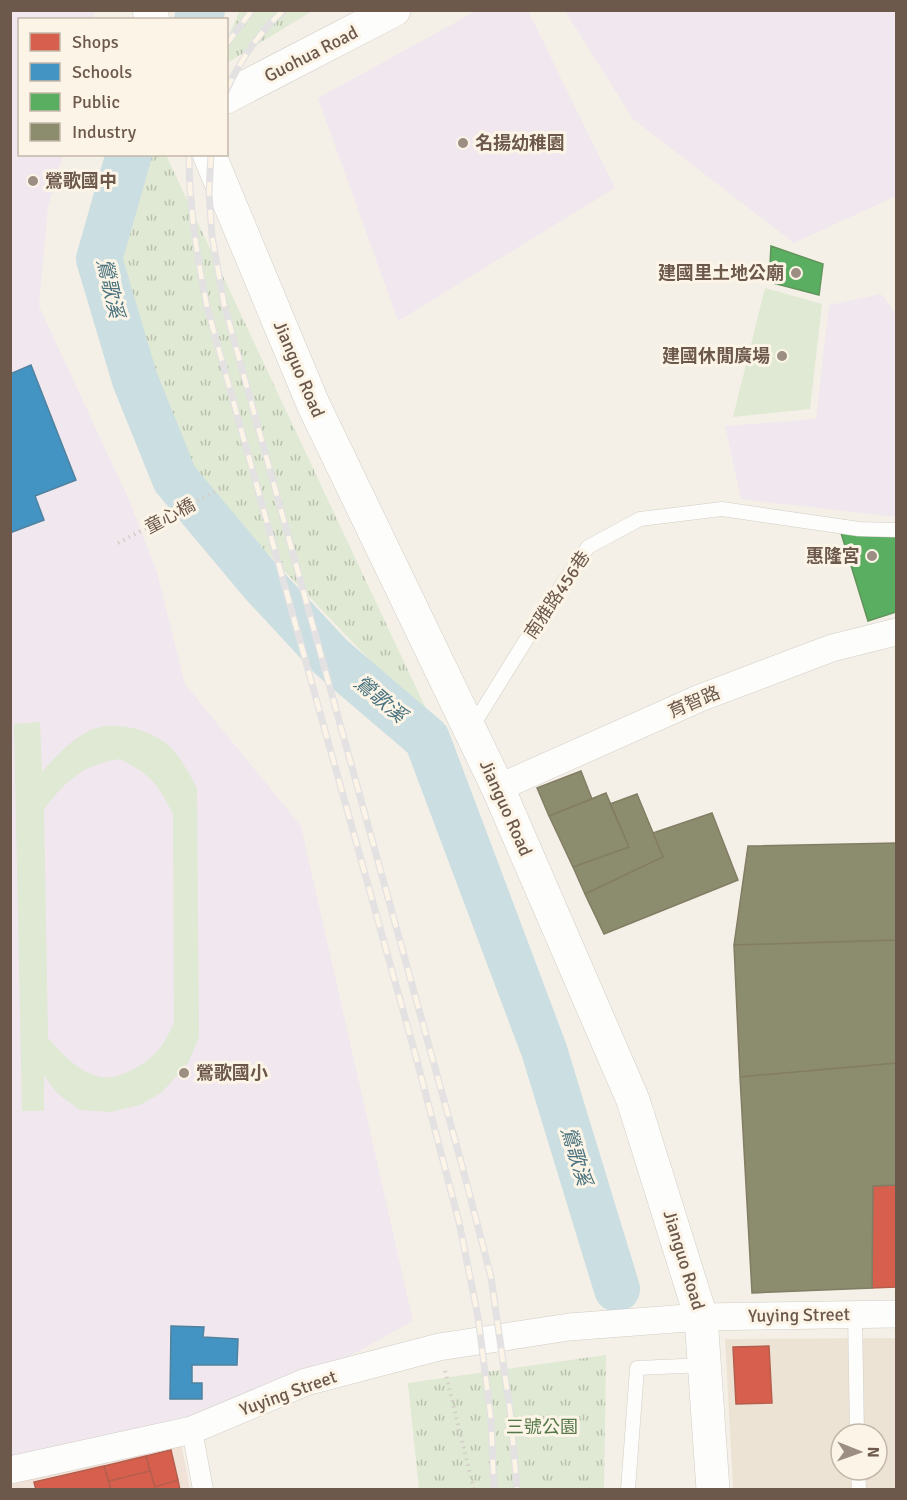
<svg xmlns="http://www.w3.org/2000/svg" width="907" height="1500" font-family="Signika,'Noto Sans TC',sans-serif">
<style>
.residential{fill:#ece3d5;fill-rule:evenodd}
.commercial{fill:#f1e2d8}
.education{fill:#f1e7ee}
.green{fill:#dfe9d3;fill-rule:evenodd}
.park{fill:url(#park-tufts)}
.shops{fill:#d6604d;stroke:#b65e4d;stroke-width:1.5}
.schools{fill:#4393c3;stroke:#50829f;stroke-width:1.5}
.public{fill:#5aae61;stroke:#60945b;stroke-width:1.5}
.industry{fill:#8c8c6e;stroke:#837d64;stroke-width:1.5}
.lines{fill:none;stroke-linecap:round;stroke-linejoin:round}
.river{stroke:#cbdee1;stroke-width:46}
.service-casing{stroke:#d2cdc6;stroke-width:15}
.pedestrian-casing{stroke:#d2cdc6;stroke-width:21}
.minor-casing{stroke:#d2cdc6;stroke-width:28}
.tertiary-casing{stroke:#d2cdc6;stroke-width:34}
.path{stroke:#d4cfc9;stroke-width:4;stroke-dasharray:1.5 4.5;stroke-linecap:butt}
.service{stroke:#fdfdfb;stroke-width:14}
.pedestrian{stroke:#fdfdfb;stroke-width:20}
.minor{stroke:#fdfdfb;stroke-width:27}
.tertiary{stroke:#fdfdfb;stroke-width:33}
.rail-casing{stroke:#e3e1e2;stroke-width:7}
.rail{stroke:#fcf5e7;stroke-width:4.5;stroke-dasharray:14;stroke-linecap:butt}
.poi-dot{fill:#9c8e82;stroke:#fcf5e7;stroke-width:2}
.labels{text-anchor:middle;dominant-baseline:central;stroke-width:6;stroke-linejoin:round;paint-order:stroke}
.street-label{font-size:18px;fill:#6d594c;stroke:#fcf5e7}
.poi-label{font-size:18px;font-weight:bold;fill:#6d594c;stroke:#fcf5e7;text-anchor:start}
.park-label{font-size:18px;fill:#547748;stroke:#fcf5e7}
.water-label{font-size:20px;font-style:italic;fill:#49727e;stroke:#fcf5e7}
</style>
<defs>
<pattern id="park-tufts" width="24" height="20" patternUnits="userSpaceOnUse" patternTransform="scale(1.5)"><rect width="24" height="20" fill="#dfe9d3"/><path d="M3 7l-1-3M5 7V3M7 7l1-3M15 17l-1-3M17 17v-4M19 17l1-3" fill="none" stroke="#b9c0ad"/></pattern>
</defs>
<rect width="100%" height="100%" fill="#f4f0e7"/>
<path class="residential" d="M896,1338V1489H733L725,1339ZM841,1434H877V1470H841Z"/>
<path class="commercial" d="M181,1443L190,1489L11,1490L10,1482Z"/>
<path class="education" d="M478,10L528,11L615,188L398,321L318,98Z
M10,11H95L93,19L20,20V154L63,155L48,207L39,306L129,500L157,572L185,684L301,826L413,1321L348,1357L185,1417L11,1459Z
M565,11H896V196L794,243L633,119Z
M881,294L896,314V517L741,499L725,426L816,419L829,305Z"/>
<path class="green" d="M765,288L822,304L810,409L733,417Z
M40,722L42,772C56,757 71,739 91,730C114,720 150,729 169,746C181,757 189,774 197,788L199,1037L188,1063L174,1079L161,1093L140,1105L110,1112L80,1110L58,1094L44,1076V1111H22L14,724ZM120,759C151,775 157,783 173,814L174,1023C170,1031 166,1040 160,1048C149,1063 119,1081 100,1077C78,1072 62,1053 48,1038L44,809C66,781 83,764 120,759Z"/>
<path class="park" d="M240,10H312V11L227,63V40Z
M152,155H166L435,728L179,461L121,261Z
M606,1355L604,1489H419L408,1383Z"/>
<path class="shops" d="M896,1185V1287L872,1288L873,1186Z
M769,1346L772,1403L736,1404L733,1347Z
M171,1450L178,1480L155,1487L146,1456Z
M146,1456L150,1471L109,1481L104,1466Z
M104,1466L111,1490H36L34,1482Z
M150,1471L155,1487L178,1480L180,1490H111L109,1481Z"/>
<path class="schools" d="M31,365L76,480L35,496L44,520L10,533V374Z
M171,1326L204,1327L203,1337L238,1339L237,1365H192V1383H202V1399H170Z"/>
<path class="public" d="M771,246L823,264L819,295L769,282Z
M841,533H896V612L868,621Z"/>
<path class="industry" d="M581,771L592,799L549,816L537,788Z
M606,793L629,847L573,867L549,816Z
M637,794L663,857L585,894L573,867L629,847L610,804Z
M712,813L738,880L604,934L585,894L663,857L653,833Z
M896,843V940L734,945L748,846Z
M896,940V1063L740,1077L734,945Z
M896,1063V1185L873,1186L872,1288L752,1293L740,1077Z"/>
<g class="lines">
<path class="river" d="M197,20L202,10
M129,154L99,259L135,380L175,479L263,584L331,657L427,739L544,1050L617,1289"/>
<g class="service-casing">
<path id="service" d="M472,727L539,619L588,547L640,519L722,509L859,529L896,530
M855,1315L857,1434
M858,1470L859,1490
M628,1490L637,1368L705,1365"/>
</g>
<g class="pedestrian-casing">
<path id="pedestrian" d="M192,1430L203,1490"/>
</g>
<g class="minor-casing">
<path id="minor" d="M498,788L700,698L832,648L896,632
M10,1470L192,1430L306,1382L439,1347L569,1327L701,1317L896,1314"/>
</g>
<g class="tertiary-casing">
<path id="tertiary" d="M149,10L153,20
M226,97L394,10
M209,154L313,404L498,788L633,1100L701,1317L713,1490"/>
</g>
<path class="path" d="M118,543L221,488
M445,1371L474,1490"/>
<use href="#service" class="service"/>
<use href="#pedestrian" class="pedestrian"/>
<use href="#minor" class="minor"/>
<use href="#tertiary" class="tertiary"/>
<g class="rail-casing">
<path id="rail" d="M226,45L252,10
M226,91C240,61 259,32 284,10
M189,154C189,207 197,256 207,307L416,1057L459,1222L478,1317L491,1419L494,1490
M211,154L209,193L212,236L224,304L463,1169L491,1277L511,1418L517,1490"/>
</g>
<use href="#rail" class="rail"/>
</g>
<g class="poi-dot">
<circle cx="463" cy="143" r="6"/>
<circle cx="33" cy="181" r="6"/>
<circle cx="796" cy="273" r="6"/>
<circle cx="782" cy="356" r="6"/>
<circle cx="872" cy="556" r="6"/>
<circle cx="184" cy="1073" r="6"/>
</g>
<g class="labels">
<g class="street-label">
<text transform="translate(311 54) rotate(-27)">Guohua Road</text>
<text transform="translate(299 369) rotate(67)">Jianguo Road</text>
<text transform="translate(170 516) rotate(-28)">童心橋</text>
<text transform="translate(557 595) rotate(-56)">南雅路456巷</text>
<text transform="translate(694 702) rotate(-23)">育智路</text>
<text transform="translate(506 808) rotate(66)">Jianguo Road</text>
<text transform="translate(684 1260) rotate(73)">Jianguo Road</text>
<text transform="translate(799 1315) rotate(-1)">Yuying Street</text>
<text transform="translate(288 1393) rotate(-20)">Yuying Street</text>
</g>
<g class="poi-label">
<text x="475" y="143">名揚幼稚園</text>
<text x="45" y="181">鶯歌國中</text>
<text x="784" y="273" text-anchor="end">建國里土地公廟</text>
<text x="770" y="356" text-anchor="end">建國休閒廣場</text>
<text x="860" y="556" text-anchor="end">惠隆宮</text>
<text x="196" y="1073">鶯歌國小</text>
</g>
<g class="park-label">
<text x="542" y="1427">三號公園</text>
</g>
<g class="water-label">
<text transform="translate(110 288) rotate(77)">鶯歌溪</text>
<text transform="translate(380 699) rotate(40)">鶯歌溪</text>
<text transform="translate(576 1156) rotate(73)">鶯歌溪</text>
</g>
</g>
<rect width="907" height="1500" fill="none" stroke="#6d594c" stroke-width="24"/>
<rect x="18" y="18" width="210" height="138" fill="#fcf5e7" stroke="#c3b7a9" stroke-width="1.5"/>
<rect x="30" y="33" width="30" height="18" fill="#d6604d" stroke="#c3b7a9" stroke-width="1.5"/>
<text x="72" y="48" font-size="18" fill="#6d594c">Shops</text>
<rect x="30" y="63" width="30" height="18" fill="#4393c3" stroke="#c3b7a9" stroke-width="1.5"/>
<text x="72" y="78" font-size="18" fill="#6d594c">Schools</text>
<rect x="30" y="93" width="30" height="18" fill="#5aae61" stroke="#c3b7a9" stroke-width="1.5"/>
<text x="72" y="108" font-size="18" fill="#6d594c">Public</text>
<rect x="30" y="123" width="30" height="18" fill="#8c8c6e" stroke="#c3b7a9" stroke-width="1.5"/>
<text x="72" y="138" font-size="18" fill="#6d594c">Industry</text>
<g transform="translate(859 1452) rotate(91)"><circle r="28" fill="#fcf5e7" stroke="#c3b7a9" stroke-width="1.5"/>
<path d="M0-4.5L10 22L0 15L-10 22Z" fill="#9c8e82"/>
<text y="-9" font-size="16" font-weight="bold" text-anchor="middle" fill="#6d594c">N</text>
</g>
</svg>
